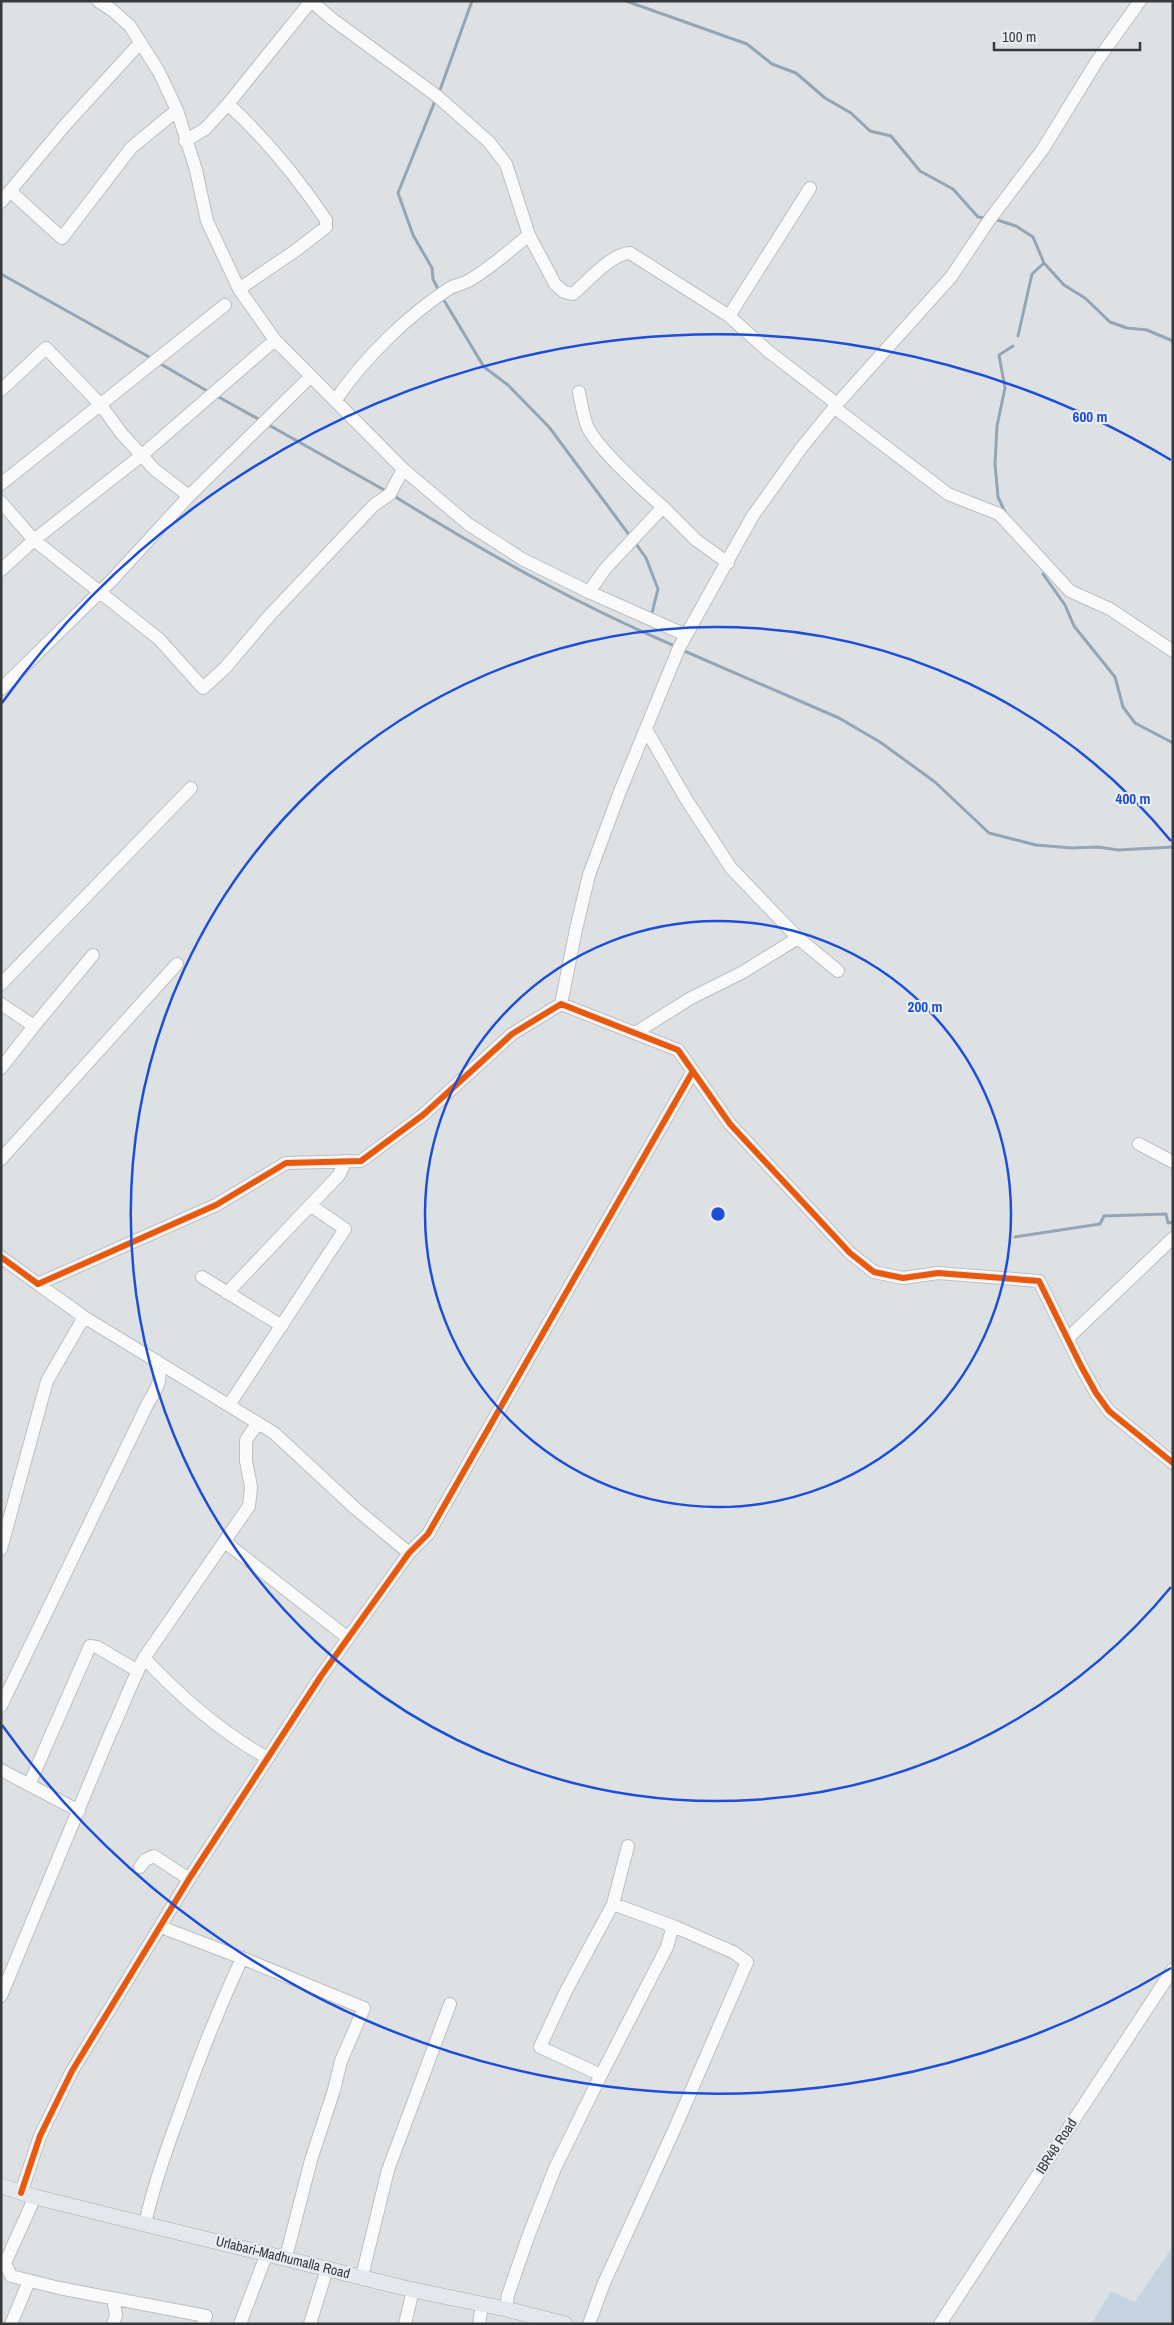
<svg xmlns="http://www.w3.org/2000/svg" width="1174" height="2325" font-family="'Archivo Narrow',sans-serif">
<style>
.green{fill:#c6d4e2}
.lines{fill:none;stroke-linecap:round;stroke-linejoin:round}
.stream{stroke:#94a5b4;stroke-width:3}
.minor-casing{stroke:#bcbec0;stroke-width:14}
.major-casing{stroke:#a2aab2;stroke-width:16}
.minor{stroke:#fafafb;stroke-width:12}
.major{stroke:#e4e8ec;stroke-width:15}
.cycleway-casing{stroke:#e9eef4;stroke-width:9}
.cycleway{stroke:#e8590c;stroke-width:6}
.ring{fill:none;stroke:#1d4ed8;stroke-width:2.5}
.labels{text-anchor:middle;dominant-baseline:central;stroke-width:4.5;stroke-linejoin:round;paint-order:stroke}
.street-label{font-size:14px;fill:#36383a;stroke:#e9eef4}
.centre{fill:#1d4ed8;stroke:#e9eef4;stroke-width:2.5}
.ring-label{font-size:15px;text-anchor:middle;font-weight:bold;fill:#1d4ed8;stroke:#e9eef4;stroke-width:4.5;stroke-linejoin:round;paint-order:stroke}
</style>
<rect width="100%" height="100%" fill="#dee1e4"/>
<path class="green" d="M1173,2246V2324H1091L1111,2291L1135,2302Z"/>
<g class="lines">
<path class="stream" d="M626,1L747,44L772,64L796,73L825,98L851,113L870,131L891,136L920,171L953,189L978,217L987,218
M440,90L472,1
M435,101L398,193L413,235L432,268L433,279L439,291
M994,219L1016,226L1033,237L1044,263L1064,285L1085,298L1110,322L1127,328L1147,330L1173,341
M1,274L151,358
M442,297L484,367L508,385L549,427L630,536
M1018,336L1032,274L1044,263
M159,363L209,392
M215,395L262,421
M267,424L386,491
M394,496C486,553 576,604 677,647
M1006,514L998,497L995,464L997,426L1005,388L999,355L1013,346
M634,541L646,558L658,589L652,613
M1043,574L1065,605L1074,626L1115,677L1123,707L1135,723L1173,743
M682,650L839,718L880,742L935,782L989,833L1036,845L1072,848L1098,847L1118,850L1173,847
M1015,1237L1100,1224L1104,1216L1166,1214L1168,1223L1173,1222"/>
<g class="minor-casing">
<path id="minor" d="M98,1L112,10L130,26L159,72L177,110L196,170L207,221L239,289L275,340L403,469L468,524L522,559L589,592L686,635
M311,1L332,19L437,96L489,142L506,164L529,235L555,284L564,292L573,294C587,282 612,253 630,253L729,316L768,351L837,404
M140,43L66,124L10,191L62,238L131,148L177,110
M228,104C266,139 297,177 326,220V227L295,251L239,289
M185,141L205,129L228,104L311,1
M1,202L10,191
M729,316L810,188
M1,390L46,348L100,404L122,434L155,470L189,496
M579,392C581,403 583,415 587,426C597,448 644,491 663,507L605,569L589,592
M335,401C363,359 408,315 450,288C456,285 462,284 468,281C490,269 510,250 529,235
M835,408L948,494L999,514L1070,591L1110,609L1173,651
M1,484L225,305
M1,502L34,540L159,639L203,688L225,668L270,615L374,505L390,494L403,469
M663,507L696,540L728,563
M1,570L34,540L142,455L275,340
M1,689L112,580L189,496L310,377
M647,731L686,799L731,868L798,938L838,971
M1,984L191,788
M1,1004L34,1026L1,1068
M561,1004L576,929L589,875L619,794L679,648L752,517L802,447L837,404L951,277L990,219L1043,149L1097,61L1140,1
M34,1026L93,955
M635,1033L691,998L743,972L798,938
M1139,1144L1173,1162
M1,1159L177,964
M1,1257L38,1284L216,1205L286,1163L361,1161L423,1115L512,1034L561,1004L678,1050L730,1124L850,1253L874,1272L903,1278L938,1273L1039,1281L1081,1366L1096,1393L1109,1411L1173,1463
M202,1277L282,1326
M38,1284L84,1317L274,1433L356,1509L409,1553
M227,1293L339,1175L346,1161
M1068,1338L1173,1238
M229,1405L345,1229L310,1205
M258,1423L246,1440V1461L251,1487L249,1506L144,1658C180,1696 221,1733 268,1758
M225,1542L348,1638
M1,1549L47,1381L84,1317
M1,1706L148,1403C158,1386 163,1381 157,1361
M1,1770L79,1811
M29,1785L90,1646L97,1647L138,1671
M140,1867L145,1860L154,1856L189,1879
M242,1958L364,2008L341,2061L334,2090L311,2160L286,2257
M1,1996L110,1734C122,1709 131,1683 144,1658
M601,2075L667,1947L673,1926L613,1904
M21,2193L40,2136L72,2071L189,1879L321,1676L409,1553L428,1534L693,1071
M35,2197L5,2263L11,2276L59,2288L206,2316L203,2324
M145,2224C153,2187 165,2153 178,2118C197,2063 218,2010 242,1958L161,1927
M362,2276L388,2170L450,2004
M506,2309L508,2295L528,2237L555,2168L601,2075L540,2047L566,1991L613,1904L628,1846
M11,2324L29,2281
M113,2324L116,2315L113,2298
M240,2324L267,2253
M310,2324L327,2269
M405,2324L413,2290
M479,2324L482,2305
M589,2324L604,2283L675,2128L747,1962L733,1952L673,1926
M940,2324L1173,1969"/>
</g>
<g class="major-casing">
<path id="major" d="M1,2186L35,2197L413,2290L506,2309L565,2324"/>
</g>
<use href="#minor" class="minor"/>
<use href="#major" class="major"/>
<g class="cycleway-casing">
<path id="cycleway" d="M1,1257L38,1284L216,1205L286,1163L361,1161L423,1115L512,1034L561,1004L678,1050L730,1124L850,1253L874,1272L903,1278L938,1273L1039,1281L1081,1366L1096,1393L1109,1411L1173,1463
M21,2193L40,2136L72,2071L189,1879L321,1676L409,1553L428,1534L693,1071"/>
</g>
<use href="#cycleway" class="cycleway"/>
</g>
<g class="ring">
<circle cx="718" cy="1214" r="293"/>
<path d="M1171 1587A587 587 0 1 1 1171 841"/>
<path d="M1171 1968A880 880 0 0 1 2 1725M2 703A880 880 0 0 1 1171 460"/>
</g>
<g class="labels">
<g class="street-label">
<text transform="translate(1056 2146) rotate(-57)">IBR48 Road</text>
<text transform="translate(283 2257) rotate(14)">Urlabari-Madhumalla Road</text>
</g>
</g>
<circle cx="718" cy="1214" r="8" class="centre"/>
<g class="ring-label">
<text x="1090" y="422">600 m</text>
<text x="1133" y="804">400 m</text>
<text x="925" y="1012">200 m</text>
</g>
<rect width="1174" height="2325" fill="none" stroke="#36383a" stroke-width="5"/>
<path d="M994 42v8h146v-8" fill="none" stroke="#36383a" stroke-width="2.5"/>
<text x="1002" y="42" font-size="15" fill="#36383a" stroke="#e9eef4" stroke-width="4" paint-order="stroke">100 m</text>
</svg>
